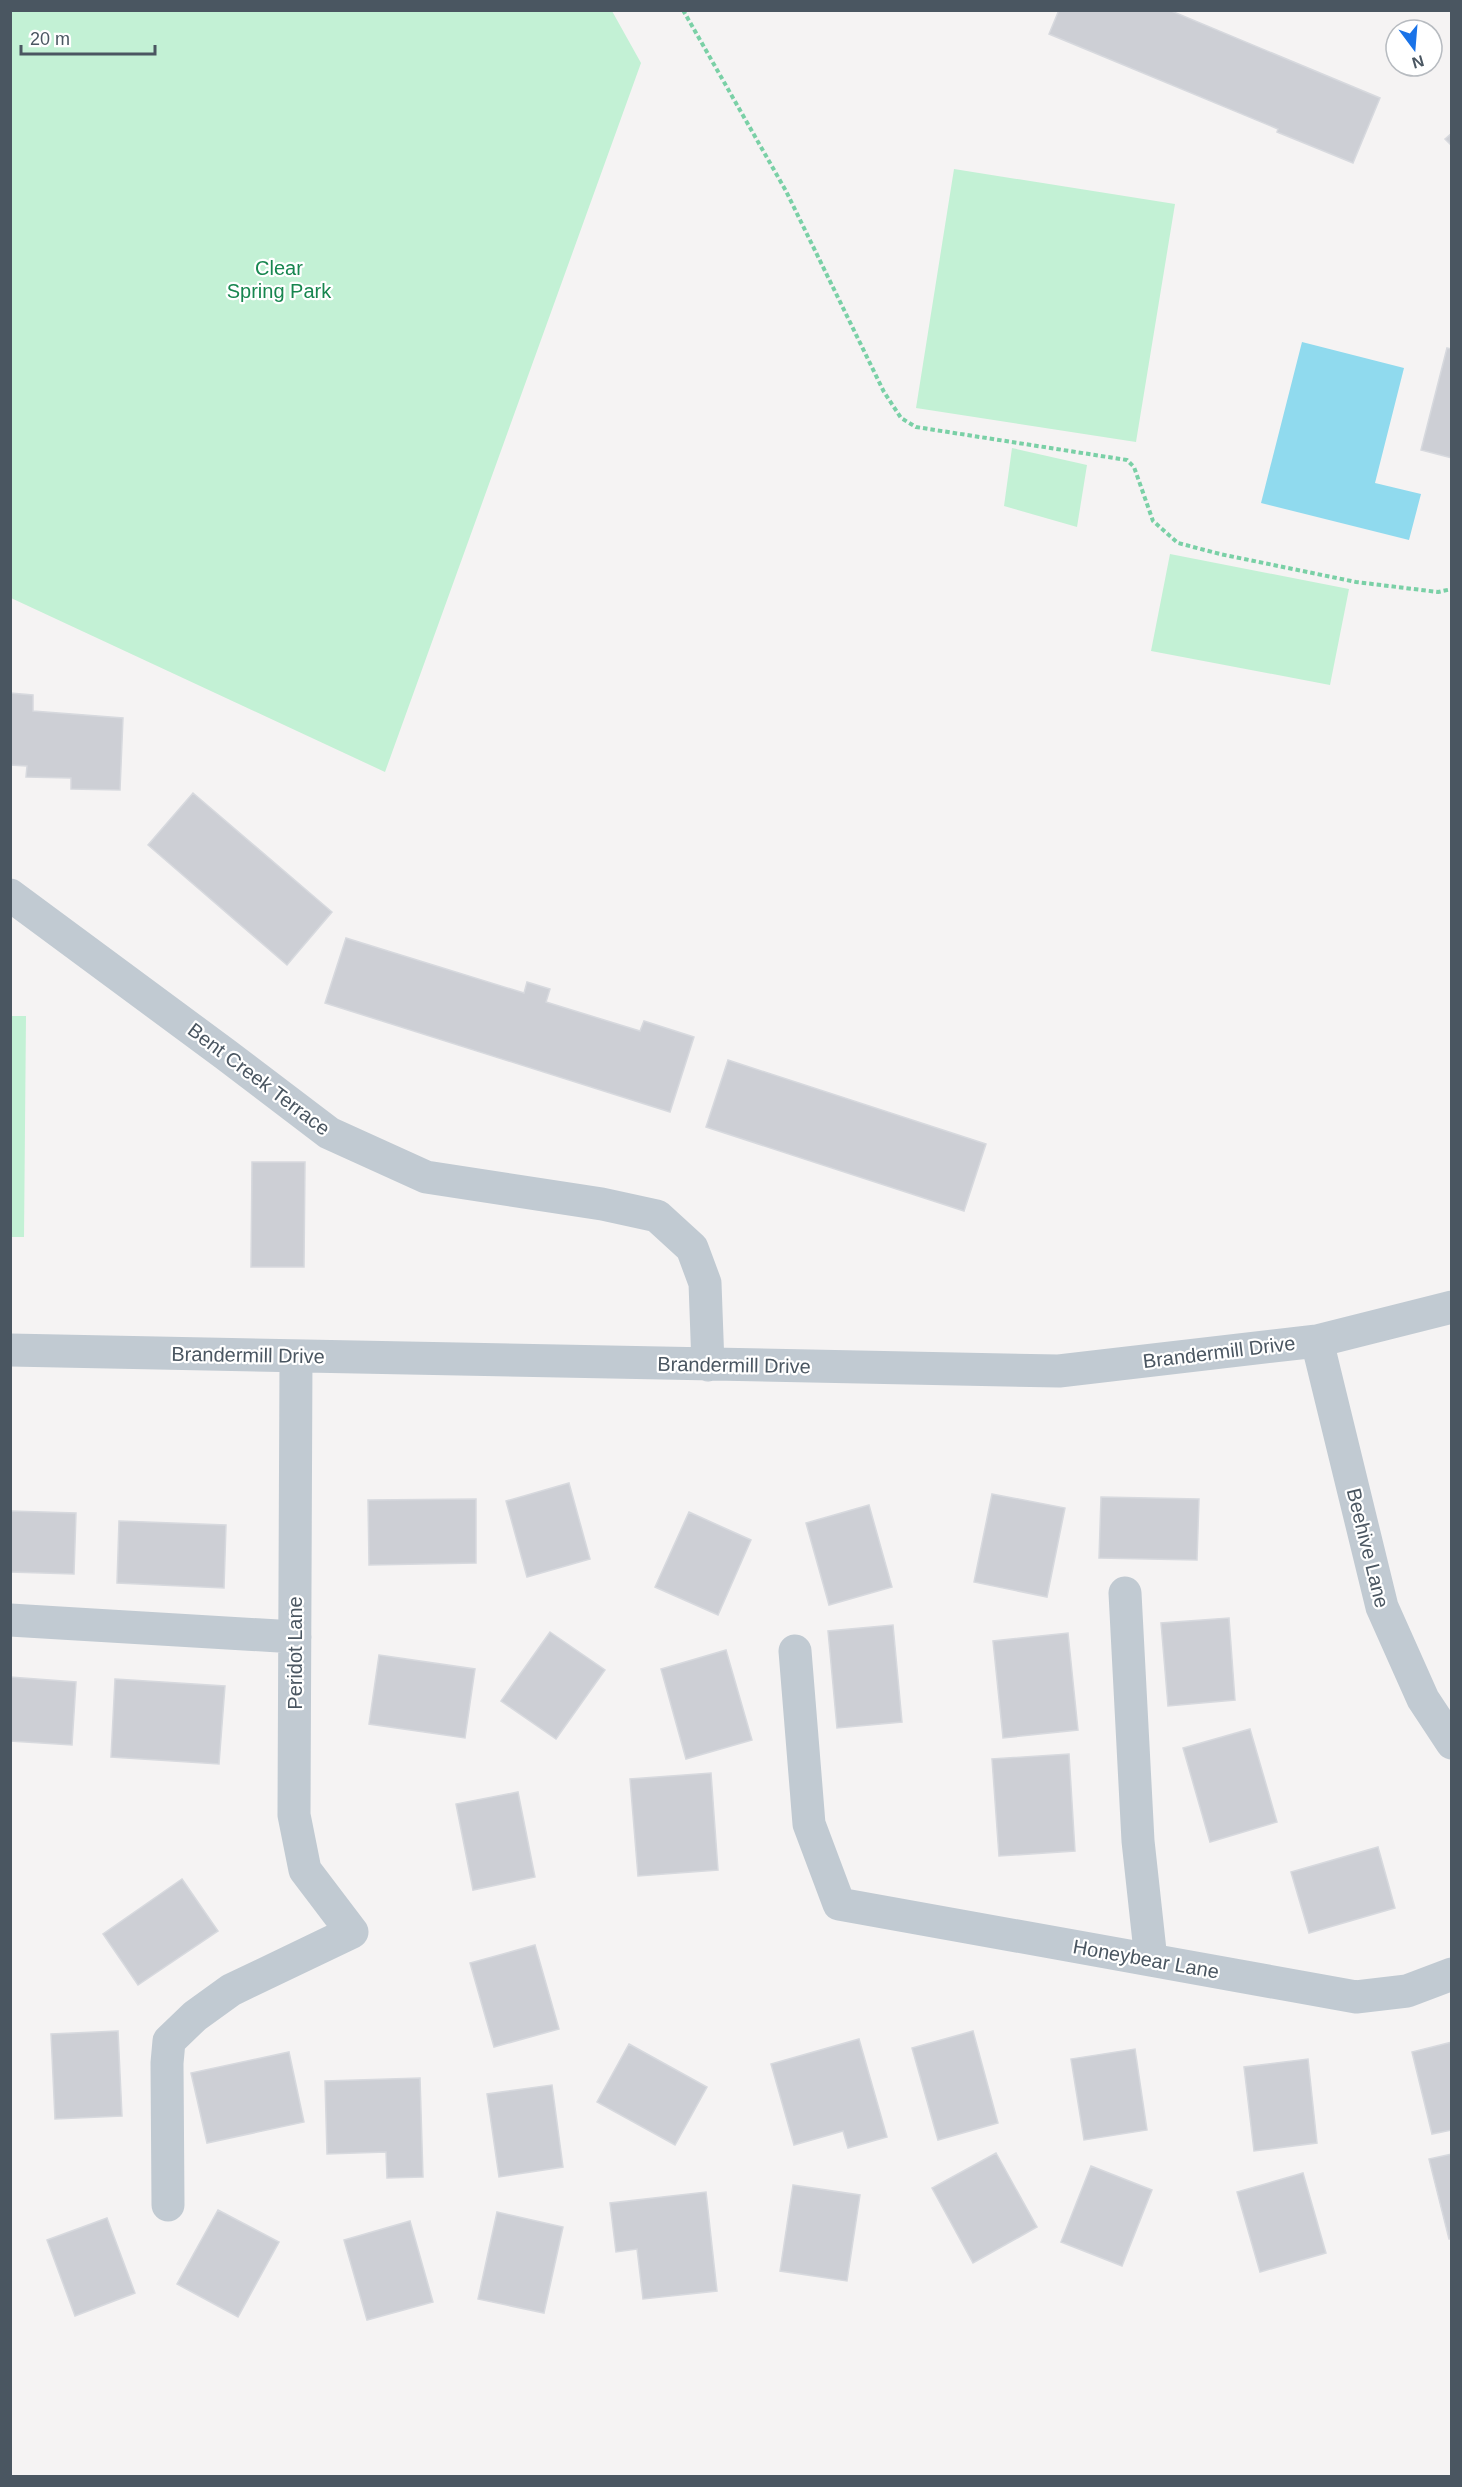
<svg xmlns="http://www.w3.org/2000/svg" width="1462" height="2487" font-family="Arial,sans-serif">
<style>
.green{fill:#c3f1d5}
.water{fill:#90daee}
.building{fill:#cdcfd5;stroke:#d7d9de;stroke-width:1.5}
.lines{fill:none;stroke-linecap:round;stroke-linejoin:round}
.path{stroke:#7ad0a6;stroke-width:4;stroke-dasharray:4.5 3;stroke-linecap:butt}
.minor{stroke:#c1cad2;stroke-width:33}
.labels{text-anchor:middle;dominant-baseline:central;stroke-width:4.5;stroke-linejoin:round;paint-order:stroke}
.park-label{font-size:20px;fill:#17864f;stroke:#fff}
.street-label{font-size:20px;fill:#4a5661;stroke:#fff}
</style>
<rect width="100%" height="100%" fill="#f5f3f3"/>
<path class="green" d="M11,10L612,11L641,63L385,772L11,598Z
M954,169L1175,204L1136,442L916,408Z
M1012,448L1087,465L1077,527L1004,506Z
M1170,554L1349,589L1330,685L1151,651Z
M11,1016H26L24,1237H11Z"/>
<path class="water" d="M1302,342L1404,368L1375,483L1421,494L1409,540L1261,503Z"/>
<path class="building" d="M1059,10H1169L1380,98L1353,163L1277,132L1278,129L1049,34Z
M1452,133V146L1445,139Z
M1447,348L1452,349V458L1421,450Z
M10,693L33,695V711L123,718L120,790L71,789V778L26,777L27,766L10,765Z
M193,793L332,912L287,965L148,845Z
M346,938L524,993L527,982L550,989L546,1002L640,1031L644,1021L694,1037L670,1112L325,1003Z
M728,1060L986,1144L964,1211L706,1127Z
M252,1162H305L304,1267H251Z
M569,1483L590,1559L527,1577L506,1501Z
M992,1494L1065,1508L1047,1597L974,1582Z
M1101,1497L1199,1499L1197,1560L1099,1558Z
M476,1499V1563L369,1565L368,1500Z
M869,1505L892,1587L829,1605L806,1523Z
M10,1511L76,1513L74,1574L10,1572Z
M689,1512L751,1540L718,1615L655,1587Z
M119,1521L226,1525L224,1588L117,1583Z
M1229,1618L1235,1700L1168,1706L1161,1623Z
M893,1625L902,1722L837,1728L828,1631Z
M550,1632L605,1670L556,1739L501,1701Z
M1068,1633L1078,1730L1003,1738L993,1641Z
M726,1650L752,1740L686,1759L661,1669Z
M379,1655L475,1669L465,1738L369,1724Z
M10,1677L76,1682L72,1745L10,1741Z
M115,1679L225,1686L219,1764L111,1757Z
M1250,1729L1277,1822L1210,1842L1183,1748Z
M1069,1754L1075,1851L999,1856L992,1759Z
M711,1773L718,1870L638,1876L630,1779Z
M518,1792L535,1877L473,1890L456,1804Z
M1378,1847L1395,1908L1309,1933L1291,1872Z
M182,1879L218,1931L138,1985L103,1934Z
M535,1945L559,2029L494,2047L470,1963Z
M118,2031L122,2116L55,2119L51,2034Z
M973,2031L998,2123L938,2140L912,2048Z
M859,2039L887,2137L848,2148L843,2131L794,2145L771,2064Z
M1452,2042V2130L1432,2134L1412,2052Z
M629,2044L707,2087L675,2145L597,2102Z
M1135,2049L1147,2130L1084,2140L1071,2059Z
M289,2052L304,2122L207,2143L191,2073Z
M1308,2059L1317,2143L1254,2151L1244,2067Z
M420,2078L423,2177L387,2178L386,2152L327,2154L325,2081Z
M552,2085L563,2167L499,2177L487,2094Z
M996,2153L1037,2227L973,2263L932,2188Z
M1452,2154V2239H1449L1429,2159Z
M1091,2166L1152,2190L1122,2266L1061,2242Z
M1303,2173L1326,2253L1260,2272L1237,2192Z
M793,2185L860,2195L847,2281L780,2271Z
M706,2192L717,2291L643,2299L637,2249L616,2252L610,2203Z
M218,2210L279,2242L238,2317L177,2284Z
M497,2212L563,2227L544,2313L478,2299Z
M107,2218L135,2293L75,2316L47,2240Z
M410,2221L433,2302L367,2320L344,2240Z"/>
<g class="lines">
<path class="path" d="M683,10L786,191L884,392L901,418L916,427L1127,460L1134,467L1153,521L1178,543L1220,554L1356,582L1438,592L1452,589"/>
<path class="minor" d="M10,895L225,1054L329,1133L426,1177L602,1204L657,1216L692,1248L705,1283L708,1365
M1317,1341L1382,1607L1423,1699L1452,1743
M10,1350L1059,1371L1317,1341L1452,1307
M1125,1593L1138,1841L1151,1960
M10,1620L295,1637
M795,1651L809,1824L839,1904L1356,1997L1407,1991L1452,1974
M168,2205L167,2063L169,2041L195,2016L231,1990L352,1932L305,1870L294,1815L296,1356"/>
</g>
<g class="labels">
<g class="park-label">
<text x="279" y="268">Clear<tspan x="279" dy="23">Spring Park</tspan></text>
</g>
<g class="street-label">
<text transform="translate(259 1079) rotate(37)">Bent Creek Terrace</text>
<text transform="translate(1219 1352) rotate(-7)">Brandermill Drive</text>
<text transform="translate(248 1355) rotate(1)">Brandermill Drive</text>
<text transform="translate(734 1365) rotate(1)">Brandermill Drive</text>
<text transform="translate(1368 1548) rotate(76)">Beehive Lane</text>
<text transform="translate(295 1653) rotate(-90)">Peridot Lane</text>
<text transform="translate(1146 1959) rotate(10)">Honeybear Lane</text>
</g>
</g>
<rect width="1462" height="2487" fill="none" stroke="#4a5661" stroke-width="24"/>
<g transform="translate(1414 48) rotate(164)"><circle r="28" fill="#ffffff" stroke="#b7bbc0" stroke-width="1.5"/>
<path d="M0-4.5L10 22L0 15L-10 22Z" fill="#1a73e8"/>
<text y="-9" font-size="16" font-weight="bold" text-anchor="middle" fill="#4a5661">N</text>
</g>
<path d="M21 45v9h134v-9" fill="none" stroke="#4a5661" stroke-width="3"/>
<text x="30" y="45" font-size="18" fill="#4a5661" stroke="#ffffff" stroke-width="4.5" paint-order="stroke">20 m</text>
</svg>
